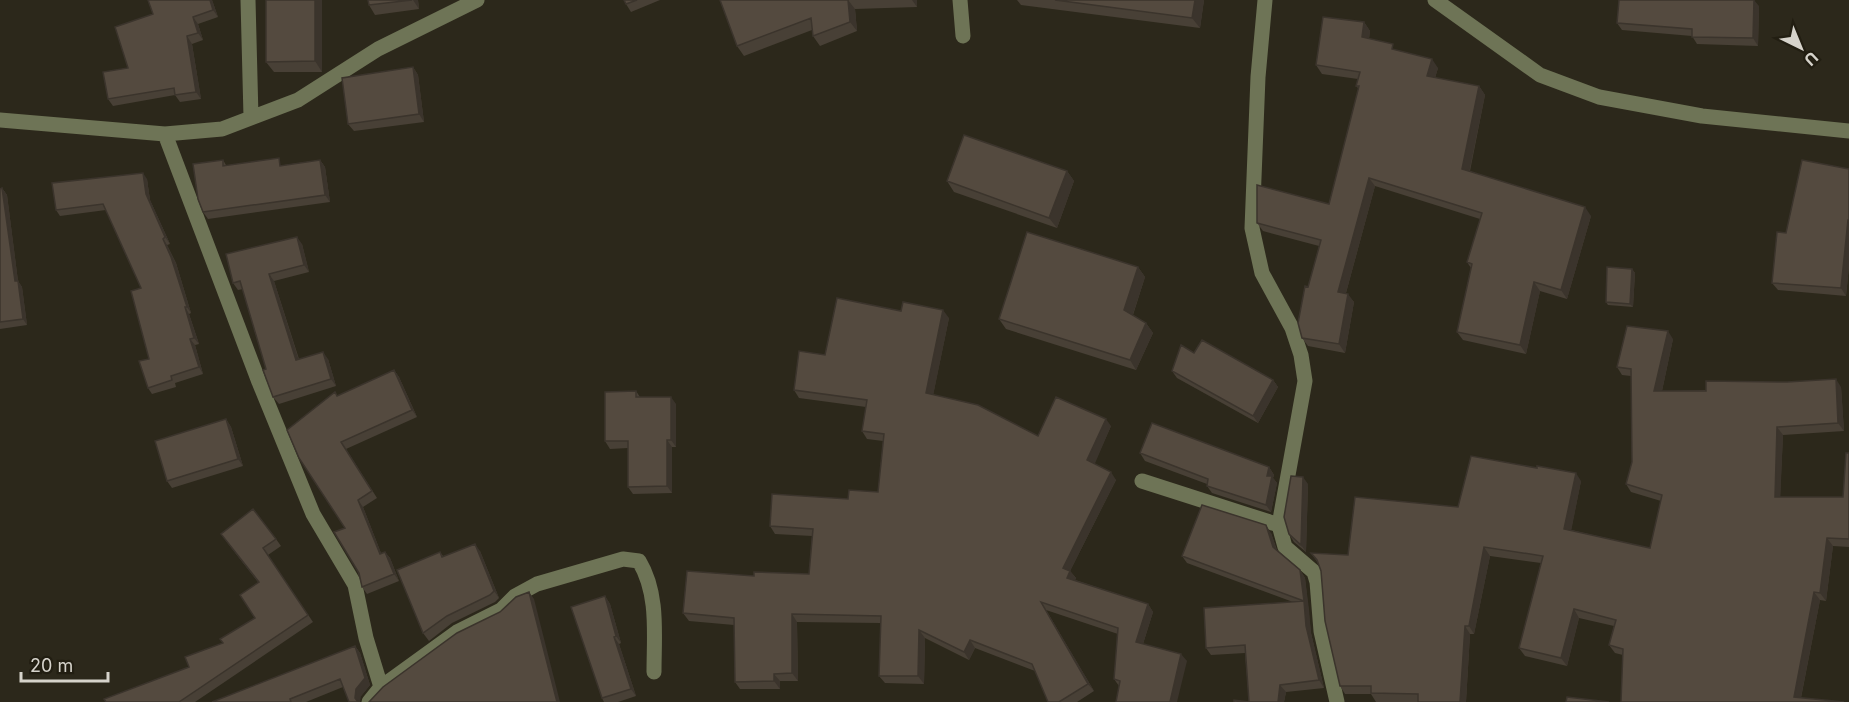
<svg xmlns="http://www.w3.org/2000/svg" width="1849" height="702" font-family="Inter,sans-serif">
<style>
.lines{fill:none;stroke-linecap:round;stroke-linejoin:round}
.minor{stroke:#6e7456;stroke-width:15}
.wall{fill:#484036}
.shaded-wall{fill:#3b342c}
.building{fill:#544a3f;stroke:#3b342c;stroke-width:1.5}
</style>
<rect width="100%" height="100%" fill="#2c281b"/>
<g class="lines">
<path class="minor" d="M248,0L251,117
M960,0L963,36
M1265,0L1258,77L1252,228L1262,273L1292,328L1301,355L1305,381L1279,525L1285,547L1314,572L1317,582L1321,631L1337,702
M1435,0L1540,75L1599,97L1702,116L1849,131
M0,120L165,134L222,129L298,100L378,49L477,0
M165,134L259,382L313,514L355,585L366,638L381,687
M1142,481L1279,525
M369,702L381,687L457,632L501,610L515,596L537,584L623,559L639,561C659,594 654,635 654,672"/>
</g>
<path class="wall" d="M148,0H212L218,17L198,24L203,40L192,44L201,99L180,102L175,95L113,106L108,99L128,68L153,14Z
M322,0V72H274L266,62Z
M368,0H418L419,9L375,15L369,5Z
M624,0H660L631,12L626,4Z
M720,0H917V7L855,9L857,31L820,46L813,36L812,30L744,56L737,46Z
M1017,0H1204L1200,28L1021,5Z
M1759,6L1758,46L1697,44L1692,36L1622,30L1617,23Z
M1364,22L1370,31L1369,39L1438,68L1435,78L1479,86L1485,95L1470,171L1591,216L1567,299L1540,291L1526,354L1463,340L1457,332L1471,268L1467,262L1480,219L1375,186L1346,293L1354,302L1345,353L1308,346L1302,338L1308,287L1319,246L1263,231L1257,223L1329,204L1359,89L1356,86L1358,79L1322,74L1316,65Z
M413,67L418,75L424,122L354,131L348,124Z
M223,160L226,165H284L320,160L325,167L330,202L208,219L203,212Z
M1849,169V266L1846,296L1778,290L1772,283L1786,233Z
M1067,171L1074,181L1057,228L954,192L947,181Z
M147,179L150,200L170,244L167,245L176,263L191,313L189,314L199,344L195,345L203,374L175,383L176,387L152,394L148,388L149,359L141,288L106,210L60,216L56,210Z
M2,188L7,195L18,281L22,287L27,325L0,329V189Z
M302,244L309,272L274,281L299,359H328L336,386L279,404L273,397L266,369L243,289L238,290L233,283Z
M1138,267L1145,277L1133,315L1146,323L1153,333L1136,370L1006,329L999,319Z
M1632,269L1635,273L1633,307L1608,305L1606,302Z
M901,311L949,318L933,395L1038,436L1111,426L1094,464L1116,480L1070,571L1076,578L1075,580L1148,604L1153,612L1143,644L1187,661L1119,686L1114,679L1118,634L1046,610L1094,691L1077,702H1048L1035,671L975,648L969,660L925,638L924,684L885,683L879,676L881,623L797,622L798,681H780V689H740L735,682L734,625L689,621L683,613L754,576L809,574L812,536L775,534L770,526L848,499L878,492L883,441L867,439L862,431L866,407L799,398L794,390L825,355Z
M1673,339L1662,391L1841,387L1844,431L1783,435L1780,497H1843L1849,453V547L1833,546L1826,601L1820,600L1801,698L1621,702L1623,655L1615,653L1609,645L1614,626L1579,618L1567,666L1525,656L1519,648L1541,563L1490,556L1474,634H1470L1466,702H1376L1371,694H1345L1340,686L1321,571L1318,563L1311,553L1348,555L1458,507L1581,481L1571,530L1650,548L1661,501L1631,492L1626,484L1632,462L1631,376L1622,375L1617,367Z
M1194,353L1273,380L1278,387L1258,423L1177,378L1172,371Z
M394,370L399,377L417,417L346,449L377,498L363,507L381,553L385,552L390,558L399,581L367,594L362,587L345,528L338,396Z
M636,391L640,397L676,404V447H672V493L633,494L628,487V448L610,449L605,441Z
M226,419L231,427L243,466L172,488L167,481Z
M1140,453L1269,467L1274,475L1273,478L1277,483L1271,512L1212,493L1207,486V484L1145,461Z
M1308,484L1306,552L1294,542L1289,534Z
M1271,533L1277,550L1300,570L1305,578L1311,633L1324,688L1286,692L1284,702H1234H1249L1245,653L1211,655L1206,648L1293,602L1187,563L1182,556Z
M276,539L281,546L268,555L313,622L195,702H106L189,667L223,643L255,618L258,582L226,541Z
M480,551L499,598L495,602L452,623L429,641L423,633L440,552L443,556Z
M605,596L610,604L621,643L619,644L636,696L618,702H604L602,698Z
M355,646L360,653L370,685L361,696L343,687L306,702H212Z"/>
<path class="shaded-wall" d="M210,0H212L218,17L213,10Z
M315,0H322V72L315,61Z
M413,0H418L419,9Z
M848,0L855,9L857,31L850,22Z
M912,0H917V7Z
M1195,0H1204L1200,28L1192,18Z
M1754,0L1759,6L1758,46L1753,38Z
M193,17L198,24L203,40L198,33Z
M1364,22L1370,31L1368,46L1362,37Z
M187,36L192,44L201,99L196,92Z
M1432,59L1438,68L1433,85L1427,76Z
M413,67L418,75L424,122L419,114Z
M1479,86L1485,95L1468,178L1462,169Z
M320,160L325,167L330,202L325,195Z
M1067,171L1074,181L1057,228L1049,218Z
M143,173L147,179L150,200L170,244L165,237L146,194Z
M1369,178L1375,186L1344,300L1338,292Z
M2,188L7,195L18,281L22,287L27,325L23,319L15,281Z
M1585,207L1591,216L1567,299L1561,290Z
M1848,220L1849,222V266L1846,296L1841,288Z
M297,237L302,244L309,272L304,265Z
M163,239L167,245L176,263L191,313L187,307Z
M1138,267L1145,277L1131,320L1124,310Z
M1632,269L1635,273L1633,307L1630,304Z
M269,274L274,281L301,367L296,360Z
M1534,282L1540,291L1526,354L1520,345Z
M1348,294L1354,302L1345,353L1339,344Z
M185,307L189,314L199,344L194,338Z
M943,310L949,318L932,401L926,393Z
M1146,323L1153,333L1136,370L1130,360Z
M1668,331L1673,339L1660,400L1654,391Z
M190,339L195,345L203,374L199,367Z
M323,352L328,359L336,386L331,379Z
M394,370L399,377L417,417L412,410Z
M1836,379L1841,387L1844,431L1838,423Z
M1273,380L1278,387L1258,423L1253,416Z
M671,397L676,404V447L671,440Z
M226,419L231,427L243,466L238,459Z
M1106,419L1111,426L1093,468L1087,460Z
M1777,427L1783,435L1780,505L1775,497Z
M667,440L672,447V493L667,486Z
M1269,467L1274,475L1273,478L1277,483L1271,512L1266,505L1267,476Z
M1111,472L1116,480L1070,571L1076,578L1073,585L1067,578L1063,568Z
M1576,473L1581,481L1570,537L1564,529Z
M1303,477L1308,484L1306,552L1301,545Z
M358,500L363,507L384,561L380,554Z
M1266,525L1271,533L1278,554L1273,547Z
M1827,538L1833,546L1826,601L1820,593Z
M475,544L480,551L499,598L494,591Z
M1484,547L1490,556L1474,634L1469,626Z
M385,552L390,558L399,581L394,574Z
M1300,570L1305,578L1309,609L1304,601Z
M529,592L534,599L560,702H557Z
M1814,592L1820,600L1800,702L1794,697Z
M605,596L610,604L621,643L616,636Z
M1304,601L1309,609L1311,633L1324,688L1319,680L1306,626Z
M1041,602L1046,610L1094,691L1088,684Z
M1148,604L1153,612L1141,650L1136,642Z
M1574,609L1579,618L1567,666L1561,658Z
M792,614L797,622L798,681L792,673Z
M1465,626L1470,634L1466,702H1460Z
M919,630L925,638L924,684L918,676Z
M614,637L619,644L636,696L631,689Z
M970,640L975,648L969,660L964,652Z
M355,646L360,653L370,685L361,696L360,702H358L355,698Z
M1181,654L1187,661L1177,702H1170Z
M774,674L780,681V689L774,681Z
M1280,685L1286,692L1284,702H1278Z"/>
<path class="building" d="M148,0H210L213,10L193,17L198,33L187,36L196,92L175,95L174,88L108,99L103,72L128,68L115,27L153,14Z
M266,0H315V61L266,62Z
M368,0H412L369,5Z
M624,0H637L626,4Z
M720,0H848L850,22L813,36L811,18L737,46Z
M1055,0H1195L1192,18Z
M1619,0H1754L1753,38L1692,37V29L1617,23Z
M1323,17L1364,22L1362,37L1393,44L1392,49L1432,59L1427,76L1479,86L1462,169L1585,207L1561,290L1534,282L1520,345L1457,332L1472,264L1467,262L1482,213L1369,178L1338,292L1348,294L1339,344L1302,338L1298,323L1305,286L1308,287L1321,240L1257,223V185L1329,204L1359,86H1356L1360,72L1316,65Z
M413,67L419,114L348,124L342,78Z
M964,135L1067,171L1049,218L947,181Z
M279,158L280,166L320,160L325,195L203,212L198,199L193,164L223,160V166Z
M1802,160L1849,169V220H1848L1841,288L1772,283L1777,232L1786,233Z
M143,173L146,194L165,237L163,239L171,257L187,307H185L194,338L190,339L199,367L171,376L172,380L148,388L139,361L149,359L131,291L141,288L103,204L56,210L52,183Z
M2,188L15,281H18L23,319L0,322V189Z
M1027,232L1138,267L1124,310L1146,323L1130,360L999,319Z
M297,237L304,265L269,274L296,360L323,352L331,379L273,397L263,370L266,369L240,281L233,283L226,254Z
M1607,267L1632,269L1630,304L1606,302Z
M837,298L901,311L903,302L943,310L926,393L978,405L1038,436L1056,397L1106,419L1087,460L1111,472L1063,568L1070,571L1067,578L1148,604L1136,642L1181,654L1170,702H1116L1120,681L1114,679L1118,628L1041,602L1088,684L1059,702H1048L1032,664L970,640L964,652L919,630L918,676H879L881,616L792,614V673L774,674V681L735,682L734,618L683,613L687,571L754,576V572L809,574L813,529L770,526L772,494L848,499L849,490L878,492L884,434L862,431L867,400L794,390L799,351L825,355Z
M1627,326L1668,331L1654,391H1706V381L1787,382L1836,379L1838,423L1777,427L1775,497H1843L1846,453H1849V539L1827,538L1820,593L1814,592L1794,697L1844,702H1621L1623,649L1609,645L1616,620L1574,609L1561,658L1519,648L1543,556L1484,547L1469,626H1465L1460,702H1418V694L1371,693V686H1340L1325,621L1321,571L1317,560L1311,553L1348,555L1355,497L1458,507L1471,456L1537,468V466L1576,473L1564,529L1650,548L1662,495L1626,484L1632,462L1631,369L1617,367Z
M1202,340L1273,380L1253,416L1172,371L1181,345L1194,353Z
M394,370L412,410L341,442L372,491L358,500L380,554L385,552L394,574L362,587L359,573L334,532L345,528L299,458L287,430L335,392L337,396Z
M636,391V397H671V440H667V486L628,487V441H605V392Z
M226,419L238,459L167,481L155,441Z
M1152,423L1269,467L1267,476H1272L1266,505L1207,486L1208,479L1140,453Z
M1291,476L1303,477L1301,545L1289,534L1284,517Z
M1202,505L1266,525L1273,547L1300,570L1304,601L1182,556Z
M253,509L276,539L263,548L308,615L179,702H106L104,699L189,667L185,657L223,643L220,639L255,618L240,595L259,582L221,534Z
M475,544L494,591L490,595L447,616L423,633L397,570L440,552L442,557Z
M529,592L557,702H369L383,687L457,633L500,612L516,597Z
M605,596L616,636L614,637L631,689L602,698L571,607Z
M1304,601L1306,626L1319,680L1280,685L1278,702H1234V700L1249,702L1245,645L1206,648L1204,608Z
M355,646L365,678L356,689L355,698L358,702H349L340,679L290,699L291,702H212Z
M1567,697L1609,702H1566Z"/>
<g transform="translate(1801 48) rotate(137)" stroke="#221e12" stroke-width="4.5" paint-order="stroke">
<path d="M0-4.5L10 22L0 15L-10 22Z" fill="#d6d3cb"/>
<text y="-9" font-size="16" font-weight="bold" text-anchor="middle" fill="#d6d3cb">U</text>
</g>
<path d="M21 672v9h87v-9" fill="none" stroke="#d6d3cb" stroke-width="3"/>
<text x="30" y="672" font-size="18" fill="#d6d3cb" stroke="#221e12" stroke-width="4.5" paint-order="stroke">20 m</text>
</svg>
